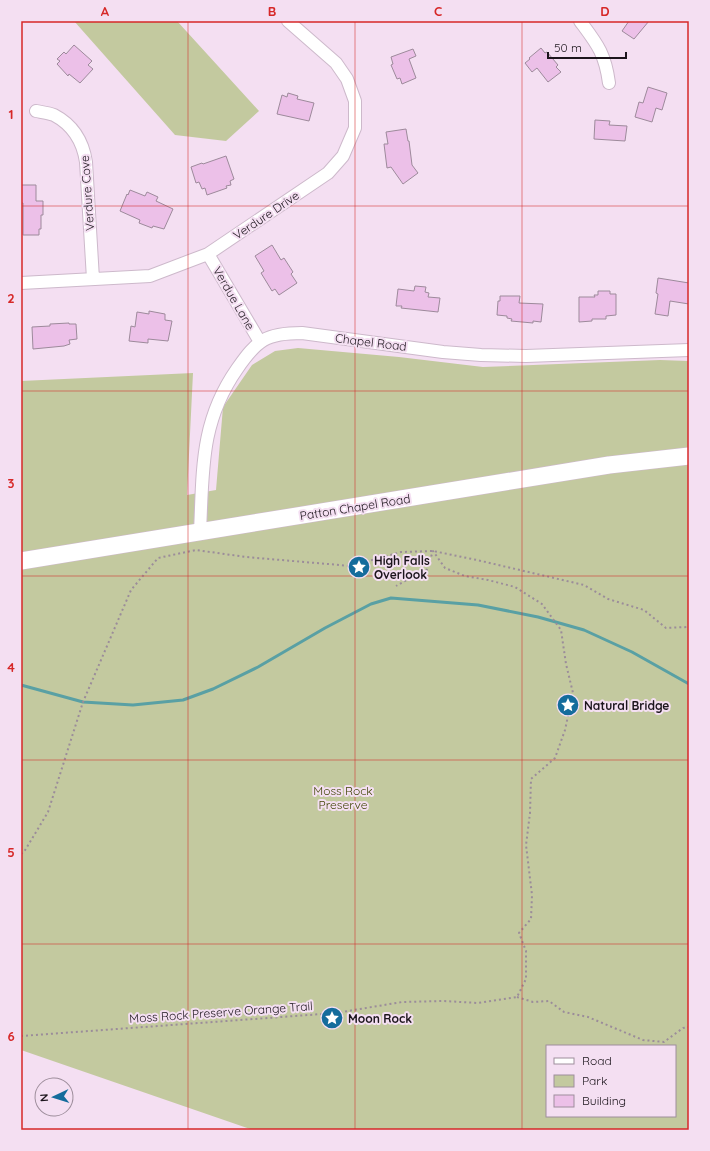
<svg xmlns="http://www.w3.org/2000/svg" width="710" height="1151" font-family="Quicksand,sans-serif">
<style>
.green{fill:#c3c99f;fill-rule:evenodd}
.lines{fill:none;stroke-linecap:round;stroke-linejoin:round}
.stream{stroke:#59a0a4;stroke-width:3}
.building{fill:#ecc0e8;stroke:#9d8a9b}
.street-casing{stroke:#cdb9cb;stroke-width:14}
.secondary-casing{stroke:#cdb9cb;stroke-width:18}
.path{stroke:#9b8c9a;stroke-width:2;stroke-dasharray:2 3;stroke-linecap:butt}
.street{stroke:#fff;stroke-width:12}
.secondary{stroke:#fff;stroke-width:17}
.grid{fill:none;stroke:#d62828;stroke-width:1;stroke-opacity:0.55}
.labels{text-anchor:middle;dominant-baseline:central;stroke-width:4;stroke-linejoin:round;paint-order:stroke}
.street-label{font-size:12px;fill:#1c151c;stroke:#f4dff2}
.poi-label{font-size:12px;font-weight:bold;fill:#1c151c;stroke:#f4dff2;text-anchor:start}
.park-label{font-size:12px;fill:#414606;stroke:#f4dff2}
.neatline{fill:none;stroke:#d62828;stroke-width:1.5}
.grid-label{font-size:13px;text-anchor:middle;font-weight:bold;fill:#d62828}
</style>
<rect width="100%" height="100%" fill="#f4dff2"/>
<path class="green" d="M74,21H177L259,111L226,141L175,135Z
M298,348L399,357L483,367L660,360L689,361V1130H253L21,1050V381L193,373L187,495L216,490L223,407L252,365L275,351ZM547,1046H675V1116H547Z"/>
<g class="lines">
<path class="stream" d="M21,685L83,702L133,705L183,700L213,689L258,667L325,628L371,604L391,598L478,605L538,617L584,630L632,652L689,684"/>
</g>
<path class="building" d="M629,21H649L634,39L622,31Z
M74,45L92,61L88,65L93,69L80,83L69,74L68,76L57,64L60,61L57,59L64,52L66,54Z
M541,48L545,53L547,52L558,65L556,67L561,72L548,82L537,68L532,72L525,63L530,59L529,58Z
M413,49L416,56L409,59L416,78L402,84L400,78L397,79L391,65L393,64L391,57Z
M648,87L667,93L662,110L656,108L652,122L635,117L639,102L643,103Z
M288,93L298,96L297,99L314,103L309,121L277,114L282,95L287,97Z
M595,120L610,121L609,125L627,126L625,141L594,139Z
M406,129L408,141H409L412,165L418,173L403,184L391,167L387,168L384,144H388L386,132Z
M226,156L234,179L230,181L231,185L226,186L227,188L207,195L205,188L202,189L199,182L196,183L191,167L202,163L203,164Z
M21,185H36V201H43V215H41V229H39V235H23V203H21Z
M130,190L145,196L147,192L158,197L156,201L173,209L164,229L153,226L152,228L139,223L140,220L120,211L127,194L128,195Z
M272,245L281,260L284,258L293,272L291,274L297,283L279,295L275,289L272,291L261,273L264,271L255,256Z
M658,278L689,283V304L670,301L668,316L655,314L658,294L656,293Z
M415,286L426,287L425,292L429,293L428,297L440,298L438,312L401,308L402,306H396L398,289L414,291Z
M598,291H610V294H616V315L606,316V319H592V321L579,322V297H595L594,295H598Z
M500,296H520L519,303L543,304L541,322L533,321V323L511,321L512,319L507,318V316L497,315L498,301H500Z
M149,311L165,314V320L172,321L168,341L148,339V343L129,341L131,326L135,327L137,312L149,314Z
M69,323V324H76L77,339L69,340L70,344L64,346L33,349L32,327L50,326V324Z"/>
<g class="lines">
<g class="street-casing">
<path id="street" d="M580,21C597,44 605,53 609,83
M36,111C41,112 49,113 54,115C73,125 83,142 86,162L93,279
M208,254L260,342
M21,283L150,276L208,254L328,173L343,156L355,128V101L347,79L336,63L288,21
M200,532C203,470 200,422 237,369C257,340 266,333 302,333L443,352L481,355L526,356L689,350"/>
</g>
<g class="secondary-casing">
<path id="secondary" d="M21,561L609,465L689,456"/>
</g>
<path class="path" d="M21,854L24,852L48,812L83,702L131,590L158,558L196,550L246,557L351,566L401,552L433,551L477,560L584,585L608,599L644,610L666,628L687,627L689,629
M517,997L533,1002L549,1001L564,1012L588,1017L643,1040L664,1042L683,1028L689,1027
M21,1036L336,1013L402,1002L444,1001L478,1003L517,997L526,979V951L519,933L531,919L532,895L526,845L530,813L531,779L555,758L565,730L573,693L566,664L561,630L542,604L515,587L488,580L465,576L445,568L433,551L426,572L412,577L396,586"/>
<use href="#street" class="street"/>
<use href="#secondary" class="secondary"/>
</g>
<path class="grid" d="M188,21V1130M355,21V1130M522,21V1130M21,206H689M21,391H689M21,576H689M21,760H689M21,944H689"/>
<defs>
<g id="sight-disc" transform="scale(1.15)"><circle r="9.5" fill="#146c9c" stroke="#f4dff2"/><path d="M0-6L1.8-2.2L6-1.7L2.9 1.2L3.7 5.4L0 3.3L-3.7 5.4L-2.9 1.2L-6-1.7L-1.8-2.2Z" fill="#fff"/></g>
</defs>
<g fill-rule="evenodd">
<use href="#sight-disc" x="359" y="567"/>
<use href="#sight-disc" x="568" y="705"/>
<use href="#sight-disc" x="332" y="1018"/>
</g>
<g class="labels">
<g class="street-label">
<text transform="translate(87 193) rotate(-94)">Verdure Cove</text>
<text transform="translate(266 215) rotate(-34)">Verdure Drive</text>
<text transform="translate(234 298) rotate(60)">Verdue Lane</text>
<text transform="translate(371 342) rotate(7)">Chapel Road</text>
<text transform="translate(355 507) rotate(-9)">Patton Chapel Road</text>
<text transform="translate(221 1012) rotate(-4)">Moss Rock Preserve Orange Trail</text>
</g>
<g class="poi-label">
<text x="374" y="560">High Falls<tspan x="374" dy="14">Overlook</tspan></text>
<text x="584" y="705">Natural Bridge</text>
<text x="348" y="1018">Moon Rock</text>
</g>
<g class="park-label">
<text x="343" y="790">Moss Rock<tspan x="343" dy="14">Preserve</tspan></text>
</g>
</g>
<rect width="710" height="1151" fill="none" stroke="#f4dff2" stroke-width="44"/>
<rect x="546" y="1045" width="130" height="72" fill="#f4dff2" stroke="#9e8e9c"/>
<rect x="554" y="1058" width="20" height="6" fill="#ffffff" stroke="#9e8e9c"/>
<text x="582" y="1065" font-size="12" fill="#1c151c">Road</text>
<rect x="554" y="1075" width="20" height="12" fill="#c3c99f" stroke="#9e8e9c"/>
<text x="582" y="1085" font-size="12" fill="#1c151c">Park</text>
<rect x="554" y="1095" width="20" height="12" fill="#ecc0e8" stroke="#9e8e9c"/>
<text x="582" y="1105" font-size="12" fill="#1c151c">Building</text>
<g transform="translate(54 1097) rotate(266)"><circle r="19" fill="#f4dff2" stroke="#9e8e9c"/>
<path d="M0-3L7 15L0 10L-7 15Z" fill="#146c9c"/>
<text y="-6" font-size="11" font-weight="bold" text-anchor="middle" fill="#1c151c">N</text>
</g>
<path d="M548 52v6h78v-6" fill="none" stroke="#1c151c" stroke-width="2"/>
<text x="554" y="52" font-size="12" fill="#1c151c" stroke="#f4dff2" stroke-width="3" paint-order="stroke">50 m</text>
<rect x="22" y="22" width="666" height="1107" class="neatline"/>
<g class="grid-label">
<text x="105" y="16">A</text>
<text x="272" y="16">B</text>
<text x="438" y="16">C</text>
<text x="605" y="16">D</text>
<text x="11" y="119">1</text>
<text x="11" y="303">2</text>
<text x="11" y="488">3</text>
<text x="11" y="672">4</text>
<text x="11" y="857">5</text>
<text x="11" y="1041">6</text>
</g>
</svg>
